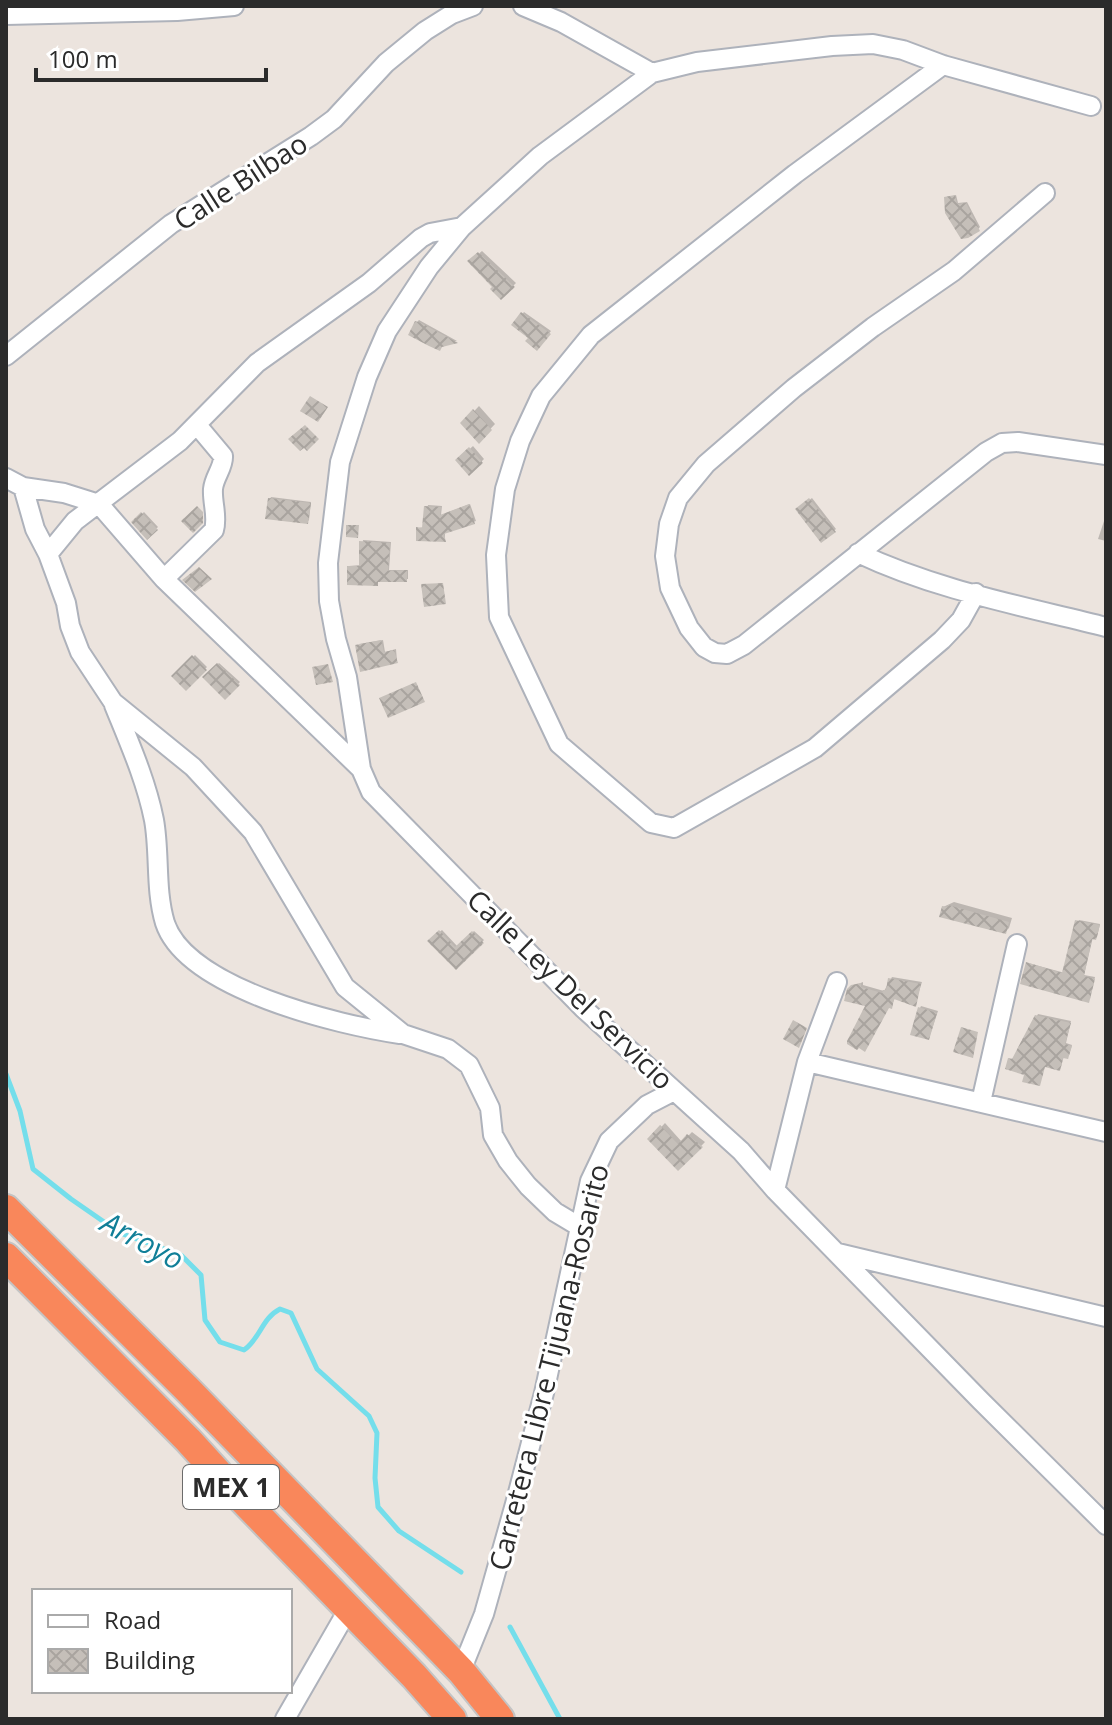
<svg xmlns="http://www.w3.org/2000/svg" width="1112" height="1725" font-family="'Open Sans',sans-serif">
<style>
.shadow{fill:#0003}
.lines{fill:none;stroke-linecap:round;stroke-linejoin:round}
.stream{stroke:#74deeb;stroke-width:5}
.building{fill:url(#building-cross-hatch)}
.minor-casing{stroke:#aeb2bb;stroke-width:22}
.highway-casing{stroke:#c4c4c4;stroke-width:32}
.minor{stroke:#fff;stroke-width:18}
.highway{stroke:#f9875b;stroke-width:28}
.labels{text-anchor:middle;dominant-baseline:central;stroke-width:6;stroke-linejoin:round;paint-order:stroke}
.shield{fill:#fff;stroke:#6b6b6b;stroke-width:2}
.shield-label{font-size:26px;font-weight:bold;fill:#2b2b2b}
.street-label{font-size:28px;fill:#2b2b2b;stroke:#fff}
.water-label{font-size:30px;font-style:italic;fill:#117f98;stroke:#fff}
</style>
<defs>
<pattern id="building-cross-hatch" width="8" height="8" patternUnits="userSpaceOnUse" patternTransform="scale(2)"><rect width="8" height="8" fill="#c5bfb9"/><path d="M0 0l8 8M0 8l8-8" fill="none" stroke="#a9a49f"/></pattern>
</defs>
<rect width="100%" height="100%" fill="#ece4de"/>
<path class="shadow" d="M956,195L958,203L967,202L980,227L978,229L946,198Z
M482,251L516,283L501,298L495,287L470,261Z
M524,312L551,331L537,348L530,337L514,324Z
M419,320L457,341L441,345L417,322Z
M479,406L495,424L479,441L463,423Z
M473,446L484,459L470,473L458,460Z
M271,497L311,502L309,520L307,522L270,499Z
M812,498L836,529L822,540L798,509Z
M470,504L476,521L445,531V540L418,528L424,527L428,505L442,506L441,515Z
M144,512L158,527L147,537L134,522Z
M1104,521L1106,522V541L1098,539Z
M363,540L391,542L389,570H408V579L379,580L377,584L349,566L361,565Z
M383,640L385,652L396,649L397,661L359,644Z
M195,655L207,667L186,688L174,676Z
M219,663L240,682L225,697L205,677Z
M954,902L1012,918L1009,928L1005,932L943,907Z
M1079,920L1100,924L1097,937H1093L1084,975L1095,977L1090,999L1028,963L1065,973Z
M442,930L458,947L474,931L484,940L456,968L429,941Z
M892,977L922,982L915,1004L895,998L891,1007L868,1004L853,986L863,982V985L884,991Z
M921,1006L938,1011L929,1038L920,1008Z
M1038,1014L1071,1021L1066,1043L1072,1045L1069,1055L1064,1056L1061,1067L1046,1065L1026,1073L1010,1059L1014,1058Z
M665,1123L682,1142L692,1132L705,1142L679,1169L650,1139Z"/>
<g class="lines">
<path class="stream" d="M6,1074L20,1111L33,1169L71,1199L120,1233L181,1255L201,1275L205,1320L220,1342L244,1350C260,1339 262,1318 280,1309L291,1313L317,1369L369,1416L377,1433L375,1478L378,1507L399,1531L461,1572
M510,1627L560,1719"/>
</g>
<path class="building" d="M955,195L957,204L966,203L980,231L968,238L961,239L945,213L944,197Z
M478,252L515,287L501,300L490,289L492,287L467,261Z
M521,312L551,334L537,351L525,341L528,338L511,325Z
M415,321L421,323L458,343L442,347L440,351L429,346L408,335Z
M310,396L328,407L318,422L300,411Z
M473,409L492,430L479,444L460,423Z
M305,425L319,439L307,451L304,448L300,451L288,439Z
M469,447L483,463L469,476L455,460Z
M268,498L311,503L308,524L265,519Z
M809,498L836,532L821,543L795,509Z
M469,504L475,524L444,534L446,542L416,541V527L422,528L424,506L441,507L440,515Z
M197,506L203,512V523L193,533L181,521Z
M141,512L158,530L147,540L131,522Z
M346,525H359L358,538L346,537Z
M359,541L390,543L388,571L407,570V582H378V586L347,585V566H359Z
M199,567L212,579L195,592L182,580Z
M443,583L446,604L424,607L421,584Z
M381,640L384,652L394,650L398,663L360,672L355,645Z
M192,655L207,670L186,691L171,676Z
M217,663L240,685L225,700L202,677Z
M328,664L333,682L316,685L312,667Z
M416,682L425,702L388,718L379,698Z
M948,905L1009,922L1006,934L939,917L942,906L948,907Z
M1075,920L1100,925L1096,940L1092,939L1084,976L1095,979L1089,1003L1020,984L1026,962L1062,973Z
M439,930L455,947L472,931L484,943L456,970L427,941Z
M888,978L921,984L916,1007L894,999L892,1009L889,1008L865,1052L859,1048L857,1050L847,1044V1041L865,1006L844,1001L847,989L851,985L861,983V987L882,993L883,990H886Z
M918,1007L937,1013L929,1040L910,1035Z
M1035,1015L1071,1023L1065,1044L1072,1046L1068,1059L1063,1058L1060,1071L1045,1067L1040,1086L1022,1082L1024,1075L1005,1069L1008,1058L1012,1059Z
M793,1020L807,1028L799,1048L783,1039Z
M961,1027L978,1032L973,1058L953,1052Z
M660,1125L678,1144L687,1134L703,1147L678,1171L647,1139Z"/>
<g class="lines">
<g class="minor-casing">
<path id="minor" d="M523,6L561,22L652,73
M6,15L177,11L234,6
M943,65L795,174L591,335L541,396L520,441L505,489L496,555L499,617L559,744L651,823L674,828L815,748L942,640L961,620L976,593
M1045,193L954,271L873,327L794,388L706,464L678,498L669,524L665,556L670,588L689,628L704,647L715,653L727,654L744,645L986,452L1002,443L1018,442L1106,455
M6,356L171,224L311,136L334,119L386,63L425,31L452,14L473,6
M6,478L23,487L35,529L48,554L66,603L70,626L80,652L113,702L193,767L253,832L345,987L403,1034L448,1049L469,1065L490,1108L493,1135L508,1161L528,1186L555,1212L580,1227
M23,487L64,493L99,504L164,579L361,769L371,792L583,1008L741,1151L775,1190L981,1401L1106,1525
M858,553C936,590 1023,606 1106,627
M48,554L75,521L180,441L257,363L369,283L421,238L430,233L462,227
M164,579L214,530C218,516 212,503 213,489C214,477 224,467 223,456L197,425
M114,705C129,742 146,780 154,820C160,853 155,890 165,923C187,989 339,1025 400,1034
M361,769L347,677L336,639L329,601L328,563L340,462L367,377L387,331L429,267L462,227L540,156L652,73L697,62L832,46L873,44L903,50L943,65L1091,106
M807,1062L1106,1132
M981,1102L1017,944
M775,1190L807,1062L837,982
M838,1253L1106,1317
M461,1671L484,1614L515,1504L544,1393L590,1181L609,1141L647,1105L674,1091
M285,1719L349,1608"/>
</g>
<g class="highway-casing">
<path id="highway" d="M6,1209L188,1390L461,1671L500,1719
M6,1257L188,1440L239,1496L414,1676L452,1719"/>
</g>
<use href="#minor" class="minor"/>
<use href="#highway" class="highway"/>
</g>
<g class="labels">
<rect class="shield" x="183" y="1465" width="96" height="44" rx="6"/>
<g class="shield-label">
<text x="231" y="1487">MEX 1</text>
</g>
<g class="street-label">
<text transform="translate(240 181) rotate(-33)">Calle Bilbao</text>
<text transform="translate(571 989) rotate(44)">Calle Ley Del Servicio</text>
<text transform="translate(548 1367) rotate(-76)">Carretera Libre Tijuana-Rosarito</text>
</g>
<g class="water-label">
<text transform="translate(143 1240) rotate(28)">Arroyo</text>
</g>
</g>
<rect width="1112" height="1725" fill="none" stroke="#2b2b2b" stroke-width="16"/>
<rect x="32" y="1589" width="260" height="104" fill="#ffffff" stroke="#aaaaaa" stroke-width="2"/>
<rect x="48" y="1615" width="40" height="12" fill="#ffffff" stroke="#aaaaaa" stroke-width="2"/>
<text x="104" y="1629" font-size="24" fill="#2b2b2b">Road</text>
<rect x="48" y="1649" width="40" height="24" fill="url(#building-cross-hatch)" stroke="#aaaaaa" stroke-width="2"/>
<text x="104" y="1669" font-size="24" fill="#2b2b2b">Building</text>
<path d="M36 68v12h230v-12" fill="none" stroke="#2b2b2b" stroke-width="4"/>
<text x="48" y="68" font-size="24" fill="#2b2b2b" stroke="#ffffff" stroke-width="6" paint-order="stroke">100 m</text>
</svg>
